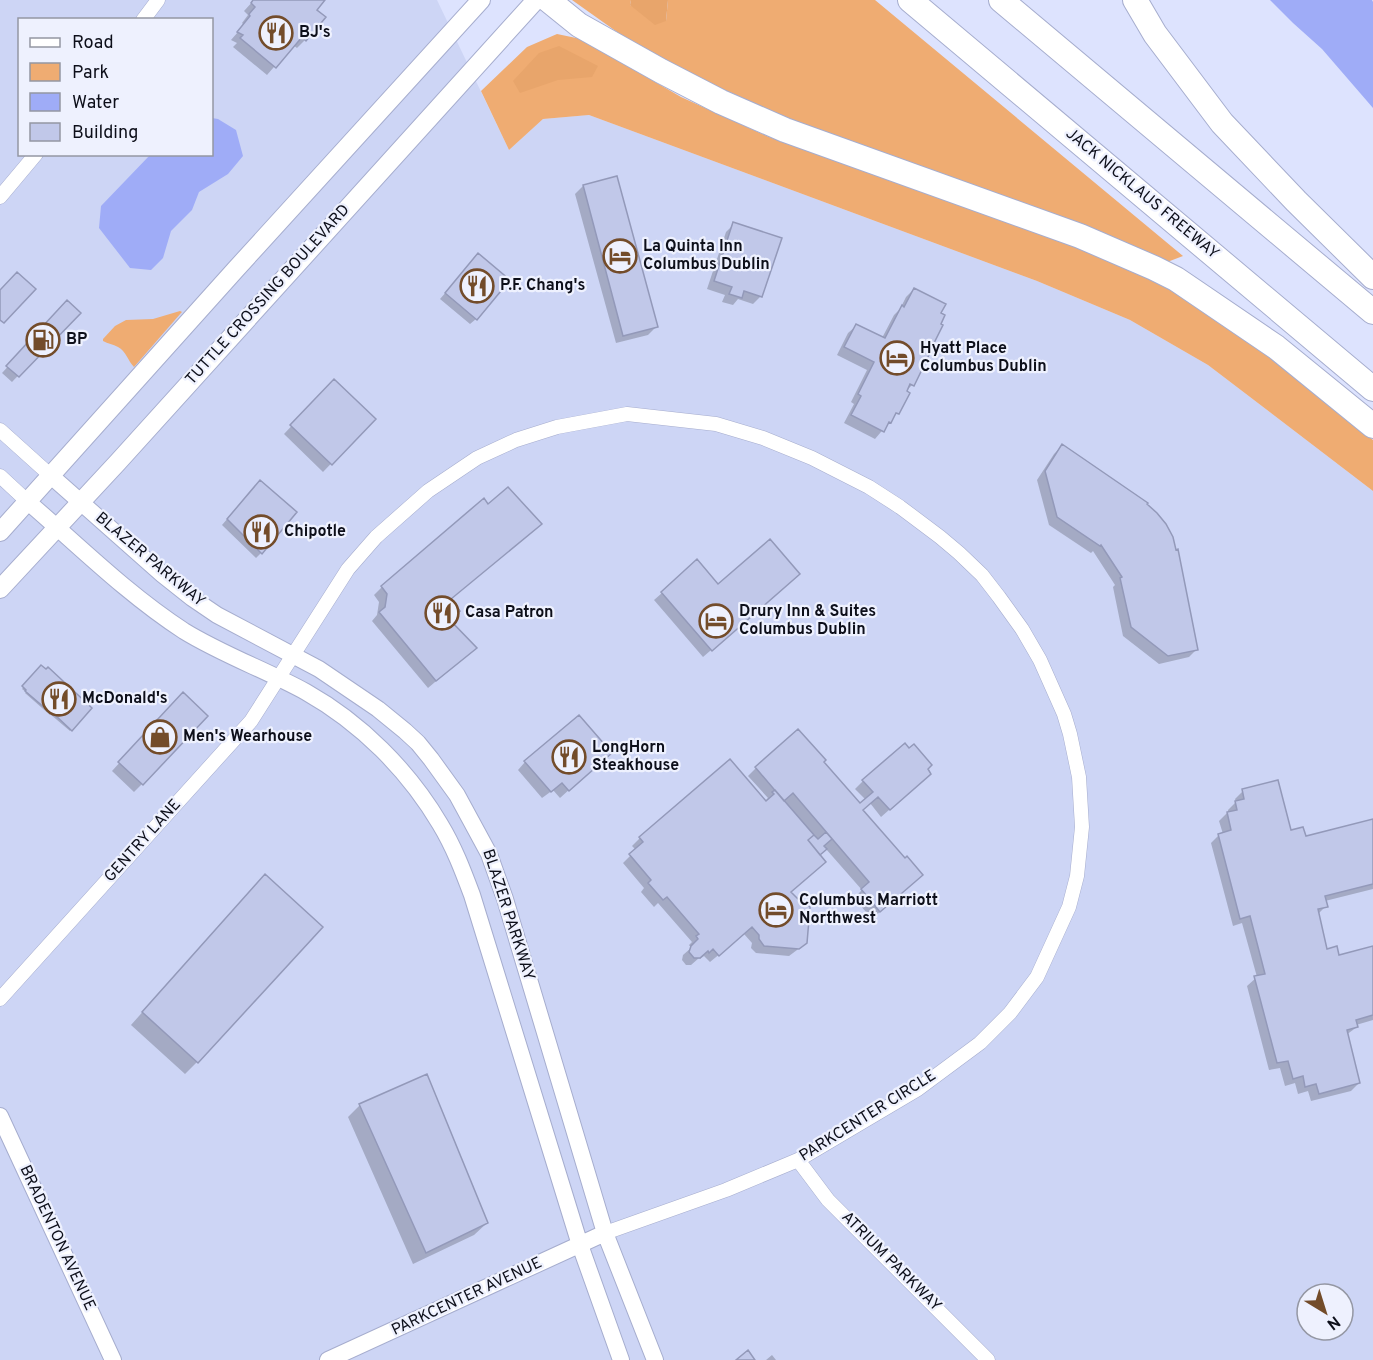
<svg xmlns="http://www.w3.org/2000/svg" width="1373" height="1360" font-family="Overpass,sans-serif">
<style>
.built{fill:#cdd5f5;fill-rule:evenodd}
.green{fill:#efac72}
.forest{fill:#e8a56b}
.water{fill:#9facf7}
.shadow{fill:#0003}
.building{fill:#c1c8e9;stroke:#9399b9;stroke-width:1.5}
.lines{fill:none;stroke-linecap:round;stroke-linejoin:round}
.minor-casing{stroke:#a6adce;stroke-width:15}
.tertiary-casing{stroke:#a6adce;stroke-width:18}
.secondary-casing{stroke:#a6adce;stroke-width:20}
.motorway-casing{stroke:#a6adce;stroke-width:26}
.minor{stroke:#fff;stroke-width:14}
.tertiary{stroke:#fff;stroke-width:16}
.secondary{stroke:#fff;stroke-width:18}
.motorway{stroke:#fff;stroke-width:24}
.labels{text-anchor:middle;dominant-baseline:central;stroke-width:4.5;stroke-linejoin:round;paint-order:stroke}
.poi-label{font-size:16px;font-weight:bold;fill:#0d0f1a;stroke:#eef1fe;text-anchor:start}
.street-label{font-size:16px;fill:#0d0f1a;stroke:#eef1fe}
</style>
<rect width="100%" height="100%" fill="#dde3fe"/>
<path class="built" d="M0,0H437L509,150L543,119L589,115L1037,281L1130,320L1208,365L1373,491V1360H0ZM20,20H212V154H20ZM1307,1294H1343V1330H1307Z"/>
<path class="green" d="M572,0H631L630,5L666,21L668,0H875L1183,256L1162,264L796,122L707,82L641,49Z
M557,34L581,39L681,97L769,137L1091,250L1179,291L1279,363L1373,440V491L1208,365L1130,320L1037,281L589,115L543,119L509,150L481,91L527,47Z
M180,311L182,312L181,313L134,367C128,361 126,351 118,347C113,344 108,344 103,341V339L115,326L126,320L153,319Z"/>
<path class="forest" d="M631,0H668L666,21L655,25L630,5Z
M559,46L598,66L592,77L558,80L520,93L513,81L539,53Z"/>
<path class="water" d="M1270,0H1372L1373,2V108L1322,49L1293,23Z
M212,118L218,119L236,130L243,156L228,174L199,192L192,210L171,231L163,258L151,270L130,268L99,228L101,206L150,155L212,154Z"/>
<path class="shadow" d="M254,0H323L315,10L324,17L305,40L297,48L293,45L267,75L233,47L237,43L231,40L244,25L242,23L248,15L244,11Z
M583,186L656,327L648,335L616,343L575,194Z
M734,224L761,296L753,304L738,299L733,305L722,302L725,295L707,289L726,232Z
M473,261L476,319L470,324L440,299Z
M914,289L939,314L930,346L923,354L912,385L905,392L897,413L875,439L844,423L854,404L851,402L867,370L837,355L848,333L856,326L882,338L894,315L900,309L906,297Z
M62,308L78,313L12,382L2,373Z
M334,381L374,419L323,472L284,434Z
M1062,446L1197,649L1189,657L1159,664L1123,636L1113,587L1115,585L1093,551L1091,553L1049,525L1037,480L1054,454Z
M254,488L261,553L256,558L222,525Z
M790,582L703,657L654,600L662,593Z
M382,587L449,599L448,620L475,648L428,688L372,621L377,615L379,602L374,595Z
M41,667L90,708L70,731L50,714V715L25,693L26,692L22,689Z
M175,702L142,784L134,792L112,771Z
M602,760L560,798L553,790L542,798L518,770L525,762Z
M822,762L860,805L866,800L855,789L863,781L926,770L922,781L881,817L870,803L861,811L913,882L872,919L854,898L862,890L826,849L819,855L790,893L805,942L797,950L789,956L756,953L751,948L752,943L744,934L710,962L704,956L700,959L699,958L691,965H686L682,960L683,955L691,948L689,945L692,942L658,903L654,907L641,892L644,888L623,863L636,850L632,846L640,838L765,801L768,798L748,776L756,768Z
M1243,791L1290,832L1305,838L1373,820V889L1325,901L1326,906L1317,915L1326,950L1338,957L1373,948V1020L1356,1025L1357,1027L1346,1035L1359,1083L1351,1091L1311,1101L1308,1091L1298,1094L1295,1083L1285,1086L1280,1068L1269,1070L1247,986L1257,977L1242,923L1233,926L1211,843L1219,835L1223,834L1219,821L1228,812V810L1236,802L1235,799Z
M253,888L197,1062L185,1074L131,1025Z
M360,1105L487,1223L474,1235L413,1264L348,1117Z
M772,1355L776,1360H766Z"/>
<path class="building" d="M253,0H325L317,10L326,17L306,41L302,37L276,68L240,38L243,35L237,32L250,16L249,14L255,7L251,3Z
M617,176L658,327L623,336L583,185Z
M733,222L782,238L762,297L744,291L742,298L729,294L732,287L714,281Z
M478,253L510,280L477,320L445,293Z
M17,272L36,289L4,323L0,320V290Z
M914,288L946,304L941,313L945,315L941,324L943,325L932,347L929,346L926,353L929,355L914,386L910,384L907,391L910,393L899,414L896,413L891,423L889,422L884,432L851,415L861,396L858,394L874,362L844,347L856,324L885,338L902,305L904,307Z
M67,300L81,313L19,377L6,366Z
M334,379L376,419L332,465L290,425Z
M1062,444L1148,503L1147,504L1157,513L1166,524L1173,537L1176,550L1178,549L1198,650L1168,656L1131,627L1120,578L1122,577L1101,545L1100,546L1057,517L1045,471Z
M260,480L297,512L262,554L227,519Z
M508,487L542,524L451,599L460,611L449,619L477,648L436,681L379,612L385,607L387,594L381,586L484,498L488,504Z
M770,539L800,574L712,651L661,592L697,559L718,584Z
M41,665L46,669L48,667L92,708L72,731L53,713L52,714L25,691L26,690L22,686Z
M183,692L208,716L143,785L118,762Z
M579,715L612,753L569,791L562,783L551,792L524,761Z
M798,729L826,760L824,762L860,803L873,792L862,780L905,743L909,748L914,744L932,765L928,769L931,774L890,810L878,797L863,810L905,858L907,856L923,875L880,912L861,889L869,882L793,793L784,801L755,767Z
M730,759L766,801L774,794L772,792L775,790L814,835L808,840L826,862L791,892L800,901L803,900L810,907L807,943L799,949L764,946L759,939V935L752,927L719,956L713,949L709,953L708,951L700,958H694L689,952L691,946L698,939L696,936L699,934L667,897L663,900L648,883L651,880L629,854L643,842L639,837Z
M1278,780L1291,830L1303,827L1306,836L1373,819V884L1325,896L1328,907L1318,909L1327,949L1337,946L1339,955L1373,946V1015L1356,1020L1358,1027L1347,1030L1360,1083L1319,1094L1316,1084L1305,1087L1303,1076L1293,1079L1288,1061L1277,1063L1254,976L1265,974L1250,916L1240,919L1218,834L1231,830L1227,812L1237,810L1235,801L1244,799L1242,789Z
M826,832L832,839L824,846L827,849L820,855L808,840L814,835L818,839Z
M265,874L323,927L198,1063L142,1012Z
M427,1074L488,1223L426,1253L359,1104Z
M748,1350L755,1360H736Z"/>
<g class="lines">
<g class="minor-casing">
<path id="minor" d="M143,20L158,0
M0,197L36,154
M0,430L50,475
M0,476L27,501
M0,999L251,721L348,569L376,537L428,491L477,458L516,440L557,427L627,414L716,424L763,438L812,458L869,487L900,507L940,537L959,553L982,575L999,597L1022,629L1040,660L1064,714L1070,734L1079,777L1082,827L1077,876L1069,907L1037,977L1010,1013L980,1043L918,1089L798,1160L726,1190L605,1233
M798,1160L828,1200L988,1360"/>
</g>
<g class="tertiary-casing">
<path id="tertiary" d="M50,475L163,575L192,598L217,615L319,669L378,709L405,731L418,743L431,759L457,795L489,854L505,899L605,1233L655,1360
M27,501C78,545 127,594 184,631C223,655 266,670 306,692C361,723 408,770 440,824C454,847 463,871 472,895L580,1245L621,1360
M0,1116L113,1360
M328,1360L605,1233"/>
</g>
<g class="secondary-casing">
<path id="secondary" d="M0,532L236,269L481,0
M0,589L118,462L536,0"/>
</g>
<g class="motorway-casing">
<path id="motorway" d="M548,0L579,25L661,71L721,102L785,130L1080,236L1154,268L1176,279L1276,347L1373,426
M910,0L1373,389
M1001,0L1373,312
M1135,0L1155,34L1222,123L1296,201L1373,277"/>
</g>
<use href="#minor" class="minor"/>
<use href="#tertiary" class="tertiary"/>
<use href="#secondary" class="secondary"/>
<use href="#motorway" class="motorway"/>
</g>
<defs>
<g id="restaurant-ring" transform="scale(1.725)"><circle r="9.5" fill="#eef1fe" stroke="#734c2a" stroke-width="1.5"/><path d="M-5-6h1v4h1v-4h1v4h1v-4h1v5L-1.5 .5V6h-2V.5L-5-1ZM5-6V6H3V1.5H1.5Q1.5-4 5-6Z" fill="#734c2a"/></g>
<g id="hotel-ring" transform="scale(1.725)"><circle r="9.5" fill="#eef1fe" stroke="#734c2a" stroke-width="1.5"/><path d="M-6-4.5h1.5V1H6V5H4.5V3h-9V5H-6ZM-4 0a1.8 1.8 0 1 1 3.6 0ZM.5 0V-2.5h3Q6-2.5 6 0Z" fill="#734c2a"/></g>
<g id="fuel-ring" transform="scale(1.725)"><circle r="9.5" fill="#eef1fe" stroke="#734c2a" stroke-width="1.5"/><path d="M-5.5-6h7V0h2V4h1.3V-2.5L3-4.5l.8-.8L6-3V5H2.5V1h-1V6h-7ZM-4.2-4.7v3.2H.2V-4.7Z" fill="#734c2a"/></g>
<g id="shop-ring" transform="scale(1.725)"><circle r="9.5" fill="#eef1fe" stroke="#734c2a" stroke-width="1.5"/><path d="M-5-2.5h2.3a2.7 3.5 0 0 1 5.4 0H5L5.5 6h-11ZM-1.5-2.5h3a1.5 2.3 0 0 0-3 0Z" fill="#734c2a"/></g>
</defs>
<g fill-rule="evenodd">
<use href="#restaurant-ring" x="276" y="33"/>
<use href="#hotel-ring" x="620" y="256"/>
<use href="#restaurant-ring" x="477" y="286"/>
<use href="#fuel-ring" x="43" y="340"/>
<use href="#hotel-ring" x="897" y="358"/>
<use href="#restaurant-ring" x="261" y="532"/>
<use href="#restaurant-ring" x="442" y="613"/>
<use href="#hotel-ring" x="716" y="621"/>
<use href="#restaurant-ring" x="59" y="699"/>
<use href="#shop-ring" x="160" y="737"/>
<use href="#restaurant-ring" x="569" y="757"/>
<use href="#hotel-ring" x="776" y="910"/>
</g>
<g class="labels">
<g class="poi-label">
<text x="299" y="33">BJ's</text>
<text x="643" y="247">La Quinta Inn<tspan x="643" dy="18">Columbus Dublin</tspan></text>
<text x="500" y="286">P.F. Chang's</text>
<text x="66" y="340">BP</text>
<text x="920" y="349">Hyatt Place<tspan x="920" dy="18">Columbus Dublin</tspan></text>
<text x="284" y="532">Chipotle</text>
<text x="739" y="612">Drury Inn &amp; Suites<tspan x="739" dy="18">Columbus Dublin</tspan></text>
<text x="465" y="613">Casa Patron</text>
<text x="82" y="699">McDonald's</text>
<text x="183" y="737">Men's Wearhouse</text>
<text x="592" y="748">LongHorn<tspan x="592" dy="18">Steakhouse</tspan></text>
<text x="799" y="901">Columbus Marriott<tspan x="799" dy="18">Northwest</tspan></text>
</g>
<g class="street-label">
<text transform="translate(1142 194) rotate(40)">JACK NICKLAUS FREEWAY</text>
<text transform="translate(268 295) rotate(-48)">TUTTLE CROSSING BOULEVARD</text>
<text transform="translate(150 560) rotate(40)">BLAZER PARKWAY</text>
<text transform="translate(143 841) rotate(-48)">GENTRY LANE</text>
<text transform="translate(508 915) rotate(72)">BLAZER PARKWAY</text>
<text transform="translate(868 1116) rotate(-32)">PARKCENTER CIRCLE</text>
<text transform="translate(57 1238) rotate(65)">BRADENTON AVENUE</text>
<text transform="translate(891 1262) rotate(45)">ATRIUM PARKWAY</text>
<text transform="translate(467 1297) rotate(-25)">PARKCENTER AVENUE</text>
</g>
</g>
<rect x="18" y="18" width="195" height="138" fill="#eef1fe" stroke="#9497a3" stroke-width="1.5"/>
<rect x="30" y="38" width="30" height="9" fill="#ffffff" stroke="#9497a3" stroke-width="1.5"/>
<text x="72" y="48" font-size="18" fill="#0d0f1a">Road</text>
<rect x="30" y="63" width="30" height="18" fill="#efac72" stroke="#9497a3" stroke-width="1.5"/>
<text x="72" y="78" font-size="18" fill="#0d0f1a">Park</text>
<rect x="30" y="93" width="30" height="18" fill="#9facf7" stroke="#9497a3" stroke-width="1.5"/>
<text x="72" y="108" font-size="18" fill="#0d0f1a">Water</text>
<rect x="30" y="123" width="30" height="18" fill="#c1c8e9" stroke="#9497a3" stroke-width="1.5"/>
<text x="72" y="138" font-size="18" fill="#0d0f1a">Building</text>
<g transform="translate(1325 1312) rotate(142)"><circle r="28" fill="#eef1fe" stroke="#9497a3" stroke-width="1.5"/>
<path d="M0-4.5L10 22L0 15L-10 22Z" fill="#734c2a"/>
<text y="-9" font-size="16" font-weight="bold" text-anchor="middle" fill="#0d0f1a">N</text>
</g>
</svg>
